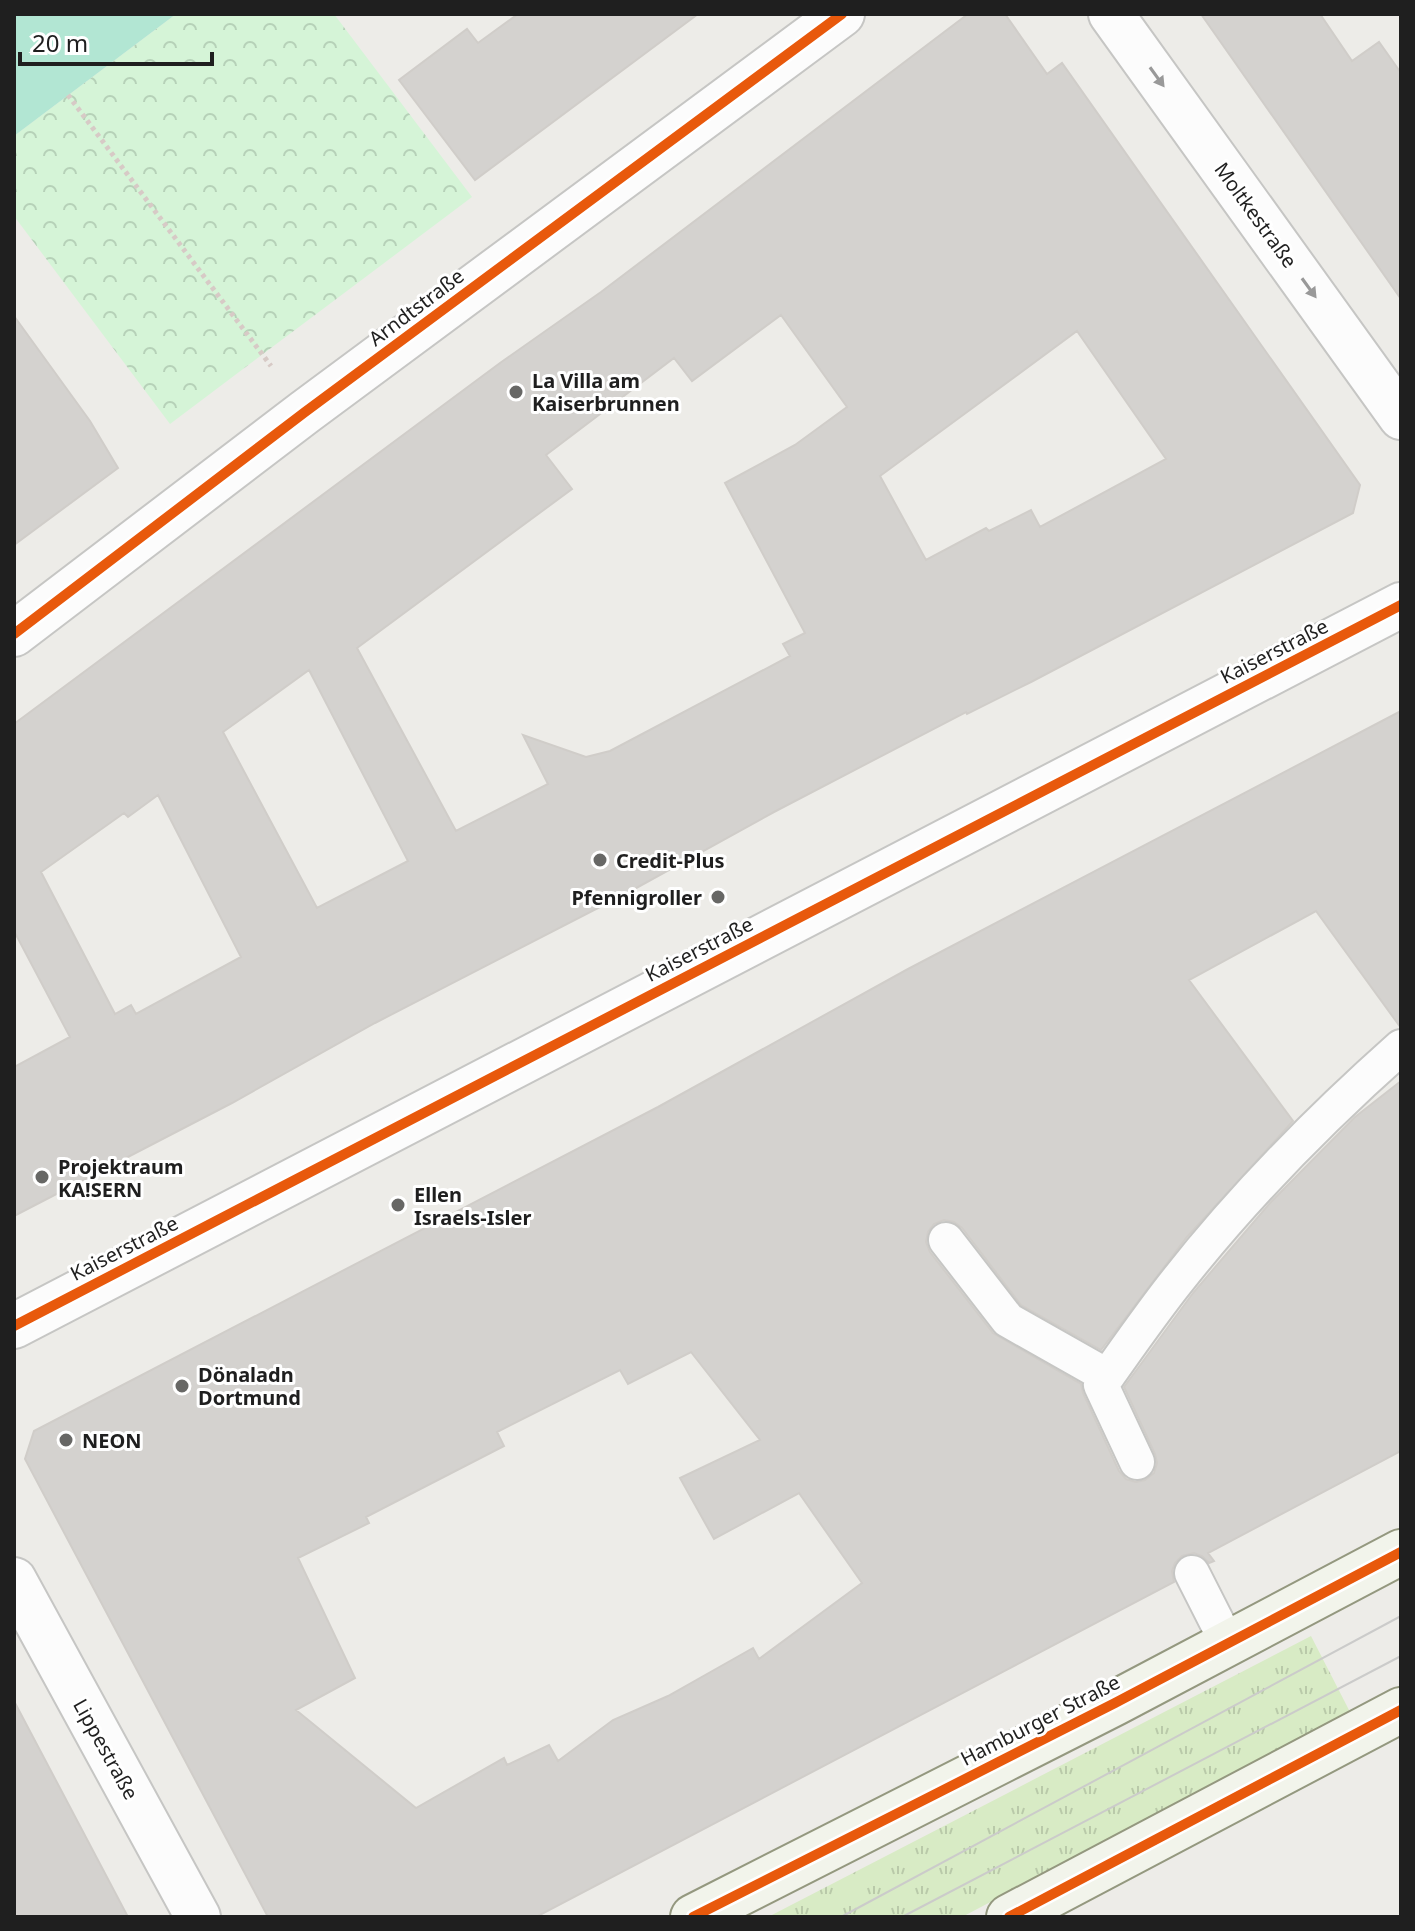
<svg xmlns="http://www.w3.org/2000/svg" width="1415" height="1931" font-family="'Noto Sans',sans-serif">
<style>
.grass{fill:url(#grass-tufts)}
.park{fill:url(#park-crowns)}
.pitch{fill:#b2e6d3}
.building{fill:#d4d2cf;stroke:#d0cdc9;stroke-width:2;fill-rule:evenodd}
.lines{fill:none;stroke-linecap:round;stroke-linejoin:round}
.lane-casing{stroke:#c6c6c4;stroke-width:38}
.street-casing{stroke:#c6c6c4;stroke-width:48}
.secondary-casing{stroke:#94987f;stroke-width:48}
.path{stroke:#d7cac6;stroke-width:5;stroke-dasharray:4 4;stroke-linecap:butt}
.lane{stroke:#fcfcfc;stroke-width:34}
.street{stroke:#fcfcfc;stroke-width:44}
.secondary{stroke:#f2f4eb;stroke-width:44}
.tram{stroke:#cbcbca;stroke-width:2}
.cycleway-casing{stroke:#fff;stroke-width:15}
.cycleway{stroke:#e8590c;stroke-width:10}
.oneway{fill:#999}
.poi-dot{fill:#676765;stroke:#fff;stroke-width:3}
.labels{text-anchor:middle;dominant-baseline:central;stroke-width:6;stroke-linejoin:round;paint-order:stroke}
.street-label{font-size:20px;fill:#1f1f1f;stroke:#fff}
.poi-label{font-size:20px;font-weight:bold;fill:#1f1f1f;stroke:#fff;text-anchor:start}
</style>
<defs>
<pattern id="grass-tufts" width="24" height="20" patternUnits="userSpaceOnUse" patternTransform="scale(2)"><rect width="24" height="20" fill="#d8ebc5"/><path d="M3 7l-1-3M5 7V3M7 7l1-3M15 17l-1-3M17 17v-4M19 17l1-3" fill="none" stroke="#b9c9a9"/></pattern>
<pattern id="park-crowns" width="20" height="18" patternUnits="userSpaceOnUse" patternTransform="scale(2)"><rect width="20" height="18" fill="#d5f4d7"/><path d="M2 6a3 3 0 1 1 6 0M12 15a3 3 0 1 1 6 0" fill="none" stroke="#b6d1b8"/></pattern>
</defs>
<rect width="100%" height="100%" fill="#edece8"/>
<path class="grass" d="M1311,1636L1350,1712L962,1917H768Z"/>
<path class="park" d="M176,14H334L472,197L170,424L14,216V136Z"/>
<path class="pitch" d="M14,14H176L14,136Z"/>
<path class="building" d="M518,14H698L475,180L399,80L467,29L478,43Z
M968,14H1005L1047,74L1062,63L1360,485L1353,513L1031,682L967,714L966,712L774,812L629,892L375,1023L232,1103L14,1216V1067L70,1037L14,931V724L500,363L601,292ZM781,315L847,407L795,445L725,483L805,633L783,644L790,656L610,751L586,757L523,735L548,784L456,831L357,648L572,489L546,455L674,358L692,381ZM1077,331L1166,459L1040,527L1031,510L989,531L986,528L926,560L880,476ZM309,670L408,861L317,908L223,732ZM158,795L241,957L136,1014L131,1005L115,1014L41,872L124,813L128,817Z
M1201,14H1320L1352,61L1379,42L1401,73V299Z
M14,316L90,421L118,468L14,545Z
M1401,711V1028L1316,911L1189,980L1293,1121L1187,1237L1101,1350L1021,1305L962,1228L954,1222L944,1220L934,1224L928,1232L926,1242L930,1252L993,1333L1081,1384L1083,1393L1119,1471L1126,1479L1136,1482L1145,1480L1154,1473L1157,1463L1155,1454L1124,1387L1193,1293L1270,1203L1355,1117L1401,1081V1451L1208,1553L1214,1561L1209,1563L1202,1556L1194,1553L1182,1556L1175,1563L1172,1571L1174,1582L536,1917H268L25,1459L34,1431L658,1107L908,969ZM691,1352L760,1440L680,1478L714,1539L799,1493L862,1583L759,1659L753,1648L668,1696L613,1720L558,1761L549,1745L507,1765L504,1758L416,1808L296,1710L355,1678L298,1558L369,1523L366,1517L504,1446L497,1432L620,1370L628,1384Z
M14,1701L128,1917H14Z"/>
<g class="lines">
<g class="lane-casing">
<path id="lane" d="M946,1240L1008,1320L1107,1376
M1137,1462L1101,1385C1126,1350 1150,1315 1177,1281C1243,1197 1320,1119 1401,1047
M1192,1573L1228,1644"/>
</g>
<g class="street-casing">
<path id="street" d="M1111,14L1401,417
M14,634L305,412L842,14
M14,1326L1401,605
M14,1580L198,1917"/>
</g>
<g class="secondary-casing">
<path id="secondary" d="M693,1917L1115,1703L1401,1552
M1009,1917L1401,1710"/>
</g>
<path class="path" d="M68,95L271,366"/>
<use href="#lane" class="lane"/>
<use href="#street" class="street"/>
<use href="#secondary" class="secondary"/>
<path class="tram" d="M841,1917L1401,1616
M902,1917L1401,1656"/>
<g class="cycleway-casing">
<path id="cycleway" d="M14,634L305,412L842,14
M14,1326L1401,605
M693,1917L1115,1703L1401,1552
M1009,1917L1401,1710"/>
</g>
<use href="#cycleway" class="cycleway"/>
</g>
<defs><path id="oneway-solid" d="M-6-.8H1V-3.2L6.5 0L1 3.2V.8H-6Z" transform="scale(2)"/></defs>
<g class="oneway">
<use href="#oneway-solid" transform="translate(1157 77) rotate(54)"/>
<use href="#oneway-solid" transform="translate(1309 288) rotate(54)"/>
</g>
<g class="poi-dot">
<circle cx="516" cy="392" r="8"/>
<circle cx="600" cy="860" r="8"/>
<circle cx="718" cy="897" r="8"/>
<circle cx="42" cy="1177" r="8"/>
<circle cx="398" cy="1205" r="8"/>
<circle cx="182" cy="1386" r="8"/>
<circle cx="66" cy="1440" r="8"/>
</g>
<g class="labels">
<g class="street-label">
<text transform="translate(1256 215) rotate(54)">Moltkestraße</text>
<text transform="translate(416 307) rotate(-37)">Arndtstraße</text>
<text transform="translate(1274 651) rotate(-27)">Kaiserstraße</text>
<text transform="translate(699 949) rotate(-27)">Kaiserstraße</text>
<text transform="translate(124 1248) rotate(-27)">Kaiserstraße</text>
<text transform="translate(1040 1720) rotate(-27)">Hamburger Straße</text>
<text transform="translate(106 1749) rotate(61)">Lippestraße</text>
</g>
<g class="poi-label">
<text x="532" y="380">La Villa am<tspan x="532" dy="23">Kaiserbrunnen</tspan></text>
<text x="616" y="860">Credit-Plus</text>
<text x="702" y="897" text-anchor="end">Pfennigroller</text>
<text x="58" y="1166">Projektraum<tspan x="58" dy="23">KA!SERN</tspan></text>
<text x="414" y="1194">Ellen<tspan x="414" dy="23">Israels-Isler</tspan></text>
<text x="198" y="1374">Dönaladn<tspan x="198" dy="23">Dortmund</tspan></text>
<text x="82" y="1440">NEON</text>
</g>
</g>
<rect width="1415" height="1931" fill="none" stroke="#1f1f1f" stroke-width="32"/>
<path d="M20 52v12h192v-12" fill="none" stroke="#1f1f1f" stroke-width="4"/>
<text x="32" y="52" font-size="24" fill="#1f1f1f" stroke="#ffffff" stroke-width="6" paint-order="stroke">20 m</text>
</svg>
